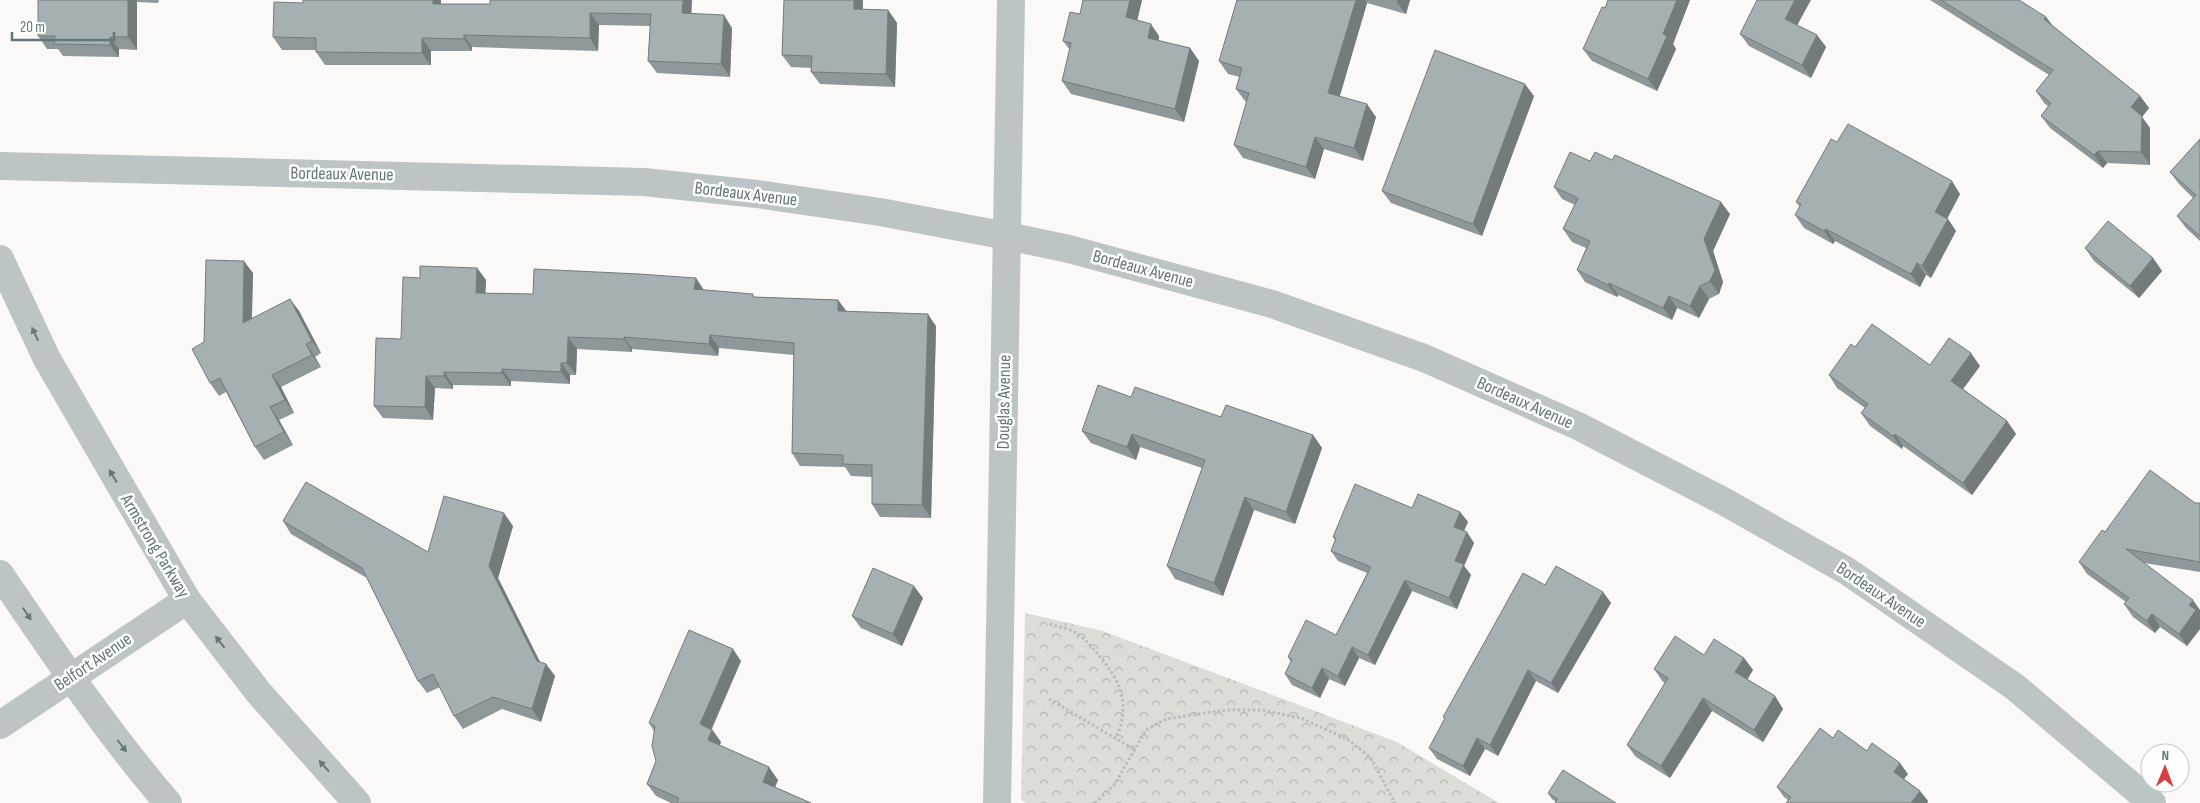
<svg xmlns="http://www.w3.org/2000/svg" width="2200" height="803" font-family="'Sofia Sans Condensed',sans-serif">
<style>
.park{fill:url(#park-crowns)}
.lines{fill:none;stroke-linecap:round;stroke-linejoin:round}
.path{stroke:#b8bdbe;stroke-width:3;stroke-dasharray:2.5 2.5;stroke-linecap:butt}
.minor{stroke:#bdc4c5;stroke-width:28}
.tertiary{stroke:#bdc4c5;stroke-width:28}
.wall{fill:#8e9799}
.shaded-wall{fill:#747b7d}
.building{fill:#a5b0b2;stroke:#747b7d}
.oneway{fill:#63767a}
.labels{text-anchor:middle;dominant-baseline:central;stroke-width:5;stroke-linejoin:round;paint-order:stroke}
.street-label{font-size:18px;fill:#63767a;stroke:#fff}
</style>
<defs>
<pattern id="park-crowns" width="20" height="18" patternUnits="userSpaceOnUse" patternTransform="scale(1.25)"><rect width="20" height="18" fill="#dbded7"/><path d="M2 6a3 3 0 1 1 6 0M12 15a3 3 0 1 1 6 0" fill="none" stroke="#b5b9b3"/></pattern>
</defs>
<rect width="100%" height="100%" fill="#faf9f8"/>
<path class="park" d="M1025,613L1103,631L1397,742L1499,803H1027L1021,800Z"/>
<g class="lines">
<path class="path" d="M1050,624C1058,627 1069,628 1076,633C1085,639 1094,649 1101,658C1122,683 1131,708 1115,739
M1049,699L1135,750
M1095,803L1114,785L1146,730L1166,719L1226,710H1262L1301,718L1347,739L1370,757L1395,803"/>
<path class="minor" d="M1007,236L1069,249L1272,304L1424,358L1578,426L1725,502L1847,571L2015,687L2152,803
M0,725L187,600"/>
<path class="tertiary" d="M0,166L644,182L757,194L880,212L1007,236
M0,259L47,359L187,600L259,693L357,803
M0,574C53,652 106,731 168,803
M997,803L1011,0"/>
</g>
<path class="wall" d="M38,0H159L158,3L137,2V50L119,49V57L63,56L58,49H47L38,36Z
M303,0H441V4L691,14L732,28L730,77L657,73L648,61L650,26L599,25L598,51L472,47V51H431V65H325L316,52V50H282L273,37L303,3Z
M784,0H863V9L888,10L897,23L895,87L820,84L811,72V68L791,67L782,55Z
M1083,0H1142L1137,20L1159,36V41L1190,48L1199,61L1184,122L1071,94L1062,81L1070,50L1063,41L1080,14Z
M1237,0H1410L1406,14L1367,3L1340,96L1376,117L1363,161L1324,149L1315,179L1243,158L1234,145L1247,102L1245,101L1236,89L1240,77L1228,74L1219,61Z
M1608,0H1690L1673,44L1676,49L1657,91L1592,61L1583,49L1605,8Z
M1930,0H2021L2020,1L2046,17L2052,25L2140,96L2149,108L2142,117L2150,128V165L2107,163L2103,168L2050,128L2041,116L2048,106L2044,103L2036,91L2049,75Z
M1797,25L1817,35L1826,47L1811,78L1749,46L1740,34Z
M1534,96L1482,236L1391,203L1382,191Z
M2200,139V241L2186,228L2177,216L2193,198L2179,184L2170,172Z
M1837,142L1960,194L1947,218L1956,231L1931,278L1926,275L1920,287L1835,241L1833,244L1804,228L1795,215L1800,207L1796,202Z
M1590,161L1730,214L1713,251L1723,282L1719,294L1709,299L1699,318L1677,308L1672,320L1618,295L1617,297L1585,282L1577,270L1586,248L1572,242L1563,229L1575,205L1562,199L1554,187Z
M2085,248L2153,258L2162,271L2139,298L2094,261Z
M477,268L486,280L485,293L533,294L696,278L704,290L756,297L838,300L846,311L936,326L931,518L880,517L872,504V477L851,476L845,467L800,466L792,453L794,355L719,348L718,356L632,349V352L577,349L576,375H570V384L511,381V386L453,385V389L435,388L433,420L383,418L374,406L401,339L420,278Z
M253,273L252,319L290,299L299,311L321,353L315,357L321,367L281,387L294,413L279,420L293,445L264,460L255,447L226,392L219,396L210,383L204,342Z
M1855,347L1930,365L1980,366L1963,389L2007,421L2016,434L1972,495L1903,446L1902,449L1870,426L1861,413L1865,408L1837,388L1829,375Z
M1131,397L1221,417L1313,435L1322,448L1295,524L1254,510L1223,596L1175,579L1167,566L1202,468L1140,447L1136,460L1091,443L1082,431Z
M2195,503H2200V572L2144,563L2200,610V629L2187,646L2160,627L2155,633L2133,617L2124,604L2126,602L2087,574L2079,562L2105,532Z
M1412,508L1460,512L1468,522L1464,531L1474,543L1464,566L1471,575L1457,609L1412,591L1375,665L1359,658L1345,686L1329,679L1320,698L1292,685L1285,674L1291,662L1288,657L1336,635L1367,573L1338,561L1331,551L1335,540L1333,537Z
M283,521L428,552L513,526L498,578L540,662L546,664L555,676L541,722L502,709L463,729L454,716L440,687L427,693L418,681L367,578L291,534Z
M1545,585L1603,592L1611,603L1558,693L1536,681L1498,756L1485,749L1470,776L1437,759L1429,748L1445,719L1443,717Z
M923,598L902,646L861,628L852,616Z
M1704,655L1744,658L1753,670L1747,679L1775,696L1783,709L1763,742L1712,711L1670,778L1636,757L1627,745L1665,683L1663,682L1654,669Z
M741,661L712,729L721,742L720,745L778,780L775,787L811,803H671L656,796L647,784L656,761L654,731L649,723Z
M1833,738L1867,751L1908,774L1904,779L1920,791L1928,801L1927,803H1786L1788,800L1784,797L1777,787Z
M1548,793L1616,803L1556,802L1552,799Z"/>
<path class="shaded-wall" d="M128,0H136L137,2V50L128,37Z
M433,0H441V16L433,4Z
M683,0H692L691,26L682,13Z
M854,0H863L862,21L854,9Z
M1130,0H1142L1135,30L1126,17Z
M1356,0H1365L1367,3L1337,105L1328,93Z
M1397,0H1410L1406,14L1397,2Z
M1677,0H1690L1673,44L1676,49L1657,91L1648,79L1663,34Z
M1795,0H1811L1794,31L1785,19Z
M888,10L897,23L895,87L886,74Z
M590,13L599,25L598,51L590,38Z
M724,15L732,28L730,77L721,64Z
M2046,17L2055,29L2044,19Z
M1151,24L1159,36L1156,50L1148,38Z
M464,35L472,47V51L464,39Z
M1817,35L1826,47L1811,78L1802,65Z
M110,37L119,49V57L110,45Z
M422,38L431,51V65L422,53Z
M1190,48L1199,61L1184,122L1175,109Z
M1525,84L1534,96L1482,236L1473,224Z
M2140,96L2149,108L2142,117L2150,128V165L2141,152L2131,107Z
M1367,104L1376,117L1363,161L1354,148Z
M1315,137L1324,149L1315,179L1306,167Z
M2098,151L2107,163L2103,168L2094,155Z
M1952,181L1960,194L1944,225L1935,212Z
M1721,202L1730,214L1713,251L1723,282L1719,294L1710,281L1704,239Z
M1948,219L1956,231L1931,278L1922,266Z
M1826,229L1835,241L1833,244L1824,231Z
M2153,258L2162,271L2139,298L2130,286Z
M244,261L253,273L251,336L243,323Z
M1917,263L1926,275L1920,287L1911,274Z
M477,268L486,280L485,305L476,293Z
M696,278L704,291L694,289Z
M1609,283L1618,295L1617,297L1608,285Z
M1700,286L1709,299L1699,318L1690,306Z
M1669,296L1677,308L1672,320L1663,308Z
M290,299L299,311L321,353L312,341Z
M838,300L847,312L838,311Z
M928,314L936,326L931,518L922,505Z
M710,335L719,348L718,356L709,344Z
M568,337L577,349L576,375L567,363Z
M624,337L632,349V352L624,339Z
M306,344L315,357L321,367L312,355Z
M1971,353L1980,366L1960,393L1951,381Z
M561,363L570,375V384L561,372Z
M502,369L511,381V386L502,373Z
M444,372L453,385V389L444,376Z
M272,375L281,387L294,413L285,400Z
M426,376L435,388L433,420L425,407Z
M270,407L279,420L293,445L284,432Z
M2007,421L2016,434L1972,495L1963,483Z
M1132,434L1140,447L1136,460L1127,447Z
M1895,434L1903,446L1902,449L1893,436Z
M1313,435L1322,448L1295,524L1286,512Z
M1245,497L1254,510L1223,596L1214,583Z
M1460,512L1468,522L1461,537L1454,527Z
M504,513L513,526L498,578L544,670L546,664L555,676L541,722L532,709L537,661L489,566Z
M1467,532L1474,543L1464,566L1471,575L1457,609L1449,598L1455,561Z
M1405,580L1412,591L1375,665L1368,655Z
M914,586L923,598L902,646L893,634Z
M1603,592L1611,603L1558,693L1551,683Z
M2193,600L2200,610V629L2187,646L2179,634L2189,605Z
M2152,614L2160,627L2155,633L2147,621Z
M1352,647L1359,658L1345,686L1338,676Z
M733,649L741,661L708,736L700,724Z
M1744,658L1753,670L1744,685L1735,672Z
M1322,668L1329,679L1320,698L1312,688Z
M1528,670L1536,681L1498,756L1490,745Z
M1775,696L1783,709L1763,742L1754,730Z
M1703,698L1712,711L1670,778L1661,766Z
M712,730L721,742L716,752L708,740Z
M1477,738L1485,749L1470,776L1463,766Z
M1900,763L1908,774L1901,782L1894,772Z
M769,767L778,780L772,794L763,782Z
M1920,791L1928,801L1927,803H1911Z"/>
<path class="building" d="M38,0H128V37H110V45L54,44L55,36H38Z
M303,0H433V4H490V0H683L682,13L724,15L721,64L648,61L651,14L590,13V38L464,35V39L422,38V53L316,52V38L273,37L274,2L303,3Z
M784,0H854V9L888,10L886,74L811,72L812,56L782,55Z
M1083,0H1130L1126,17L1151,24L1148,38L1190,48L1175,109L1062,81L1071,43L1063,41L1070,12L1080,14Z
M1237,0H1356L1328,93L1367,104L1354,148L1315,137L1306,167L1234,145L1249,93L1236,89L1242,68L1219,61Z
M1608,0H1677L1663,34L1667,36L1648,79L1583,49L1602,7L1605,8Z
M1757,0H1795L1785,19L1817,35L1802,65L1740,34Z
M1941,0H2019L2046,17L2044,19L2140,96L2131,107L2142,116L2141,152L2098,151L2094,155L2041,116L2051,103L2036,91L2053,70Z
M1435,50L1525,84L1473,224L1382,191Z
M1848,124L1952,181L1935,212L1948,219L1922,266L1917,263L1911,274L1826,229L1824,231L1795,215L1801,204L1796,202L1831,139L1837,142Z
M2200,139V236L2177,216L2196,195L2170,172Z
M1570,152L1590,161L1595,152L1612,160L1615,155L1721,202L1704,239L1715,270L1710,281L1700,286L1690,306L1669,296L1663,308L1609,283L1608,285L1577,270L1590,241L1563,229L1578,198L1554,187Z
M2108,221L2153,258L2130,286L2085,248Z
M206,260L244,261L243,323L290,299L312,341L306,344L312,355L272,375L285,400L270,407L284,432L255,447L220,378L210,383L192,349L204,342Z
M420,266L477,268L476,293L533,294L534,269L639,274L696,278L694,289L753,294V297L838,300V311L928,314L922,505L872,504V465L843,464V455L792,453L794,343L710,335L709,344L624,337V339L568,337L567,363H561V372L502,369V373L444,372V376H426L425,407L374,406L376,338L401,339L403,277L420,278Z
M1872,324L1930,365L1949,338L1971,353L1951,381L2007,421L1963,483L1895,434L1893,436L1861,413L1868,404L1829,375L1851,344L1855,347Z
M1098,385L1131,397L1135,387L1221,417L1226,405L1313,435L1286,512L1245,497L1214,583L1167,566L1205,460L1132,434L1127,447L1082,431Z
M2150,470L2195,503H2200V562L2126,549L2193,600L2189,605L2196,610L2179,634L2152,614L2147,621L2124,604L2129,598L2079,562L2102,530L2105,532Z
M306,482L428,552L444,496L504,513L489,566L537,661L546,664L532,709L493,697L454,716L433,674L418,681L362,568L283,521Z
M1355,484L1412,508L1418,494L1460,512L1454,527L1467,532L1455,561L1464,564L1449,598L1405,580L1368,655L1352,647L1338,676L1322,668L1312,688L1285,674L1292,659L1288,657L1306,620L1336,635L1371,567L1331,551L1336,538L1333,537Z
M1556,566L1603,592L1551,683L1528,670L1490,745L1477,738L1463,766L1429,748L1445,718L1443,717L1523,573L1545,585Z
M873,568L914,586L893,634L852,616Z
M689,630L733,649L700,724L712,730L708,740L769,767L763,782L811,803H677L679,798L647,784L656,761L652,746L655,726L649,723Z
M1675,636L1704,655L1714,639L1744,658L1735,672L1775,696L1754,730L1703,698L1661,766L1627,745L1668,678L1654,669Z
M1820,728L1833,738L1838,730L1867,751L1872,743L1900,763L1894,772L1920,791L1911,803H1786L1791,797L1777,787Z
M1563,770L1616,803H1555L1558,799L1548,793Z"/>
<defs><path id="oneway-solid" d="M-6-.8H1V-3.2L6.5 0L1 3.2V.8H-6Z" transform="scale(1.25)"/></defs>
<g class="oneway">
<use href="#oneway-solid" transform="translate(35 334) rotate(-115)"/>
<use href="#oneway-solid" transform="translate(113 476) rotate(-121)"/>
<use href="#oneway-solid" transform="translate(27 614) rotate(56)"/>
<use href="#oneway-solid" transform="translate(220 642) rotate(-128)"/>
<use href="#oneway-solid" transform="translate(122 746) rotate(53)"/>
<use href="#oneway-solid" transform="translate(324 766) rotate(-132)"/>
</g>
<g class="labels">
<g class="street-label">
<text transform="translate(342 174) rotate(1)">Bordeaux Avenue</text>
<text transform="translate(746 194) rotate(7)">Bordeaux Avenue</text>
<text transform="translate(1143 269) rotate(15)">Bordeaux Avenue</text>
<text transform="translate(1004 402) rotate(-89)">Douglas Avenue</text>
<text transform="translate(1525 403) rotate(24)">Bordeaux Avenue</text>
<text transform="translate(155 546) rotate(59)">Armstrong Parkway</text>
<text transform="translate(1881 595) rotate(34)">Bordeaux Avenue</text>
<text transform="translate(93 662) rotate(-34)">Belfort Avenue</text>
</g>
</g>
<g transform="translate(2165 768) rotate(1)"><circle r="24" fill="#ffffff" stroke="#c1c8ca"/>
<path d="M0-4L9 19L0 12L-9 19Z" fill="#d43e40"/>
<text y="-8" font-size="14" font-weight="bold" text-anchor="middle" fill="#63767a">N</text>
</g>
<path d="M12 32v8h102v-8" fill="none" stroke="#63767a" stroke-width="2.5"/>
<text x="20" y="32" font-size="15" fill="#63767a" stroke="#ffffff" stroke-width="4" paint-order="stroke">20 m</text>
</svg>
